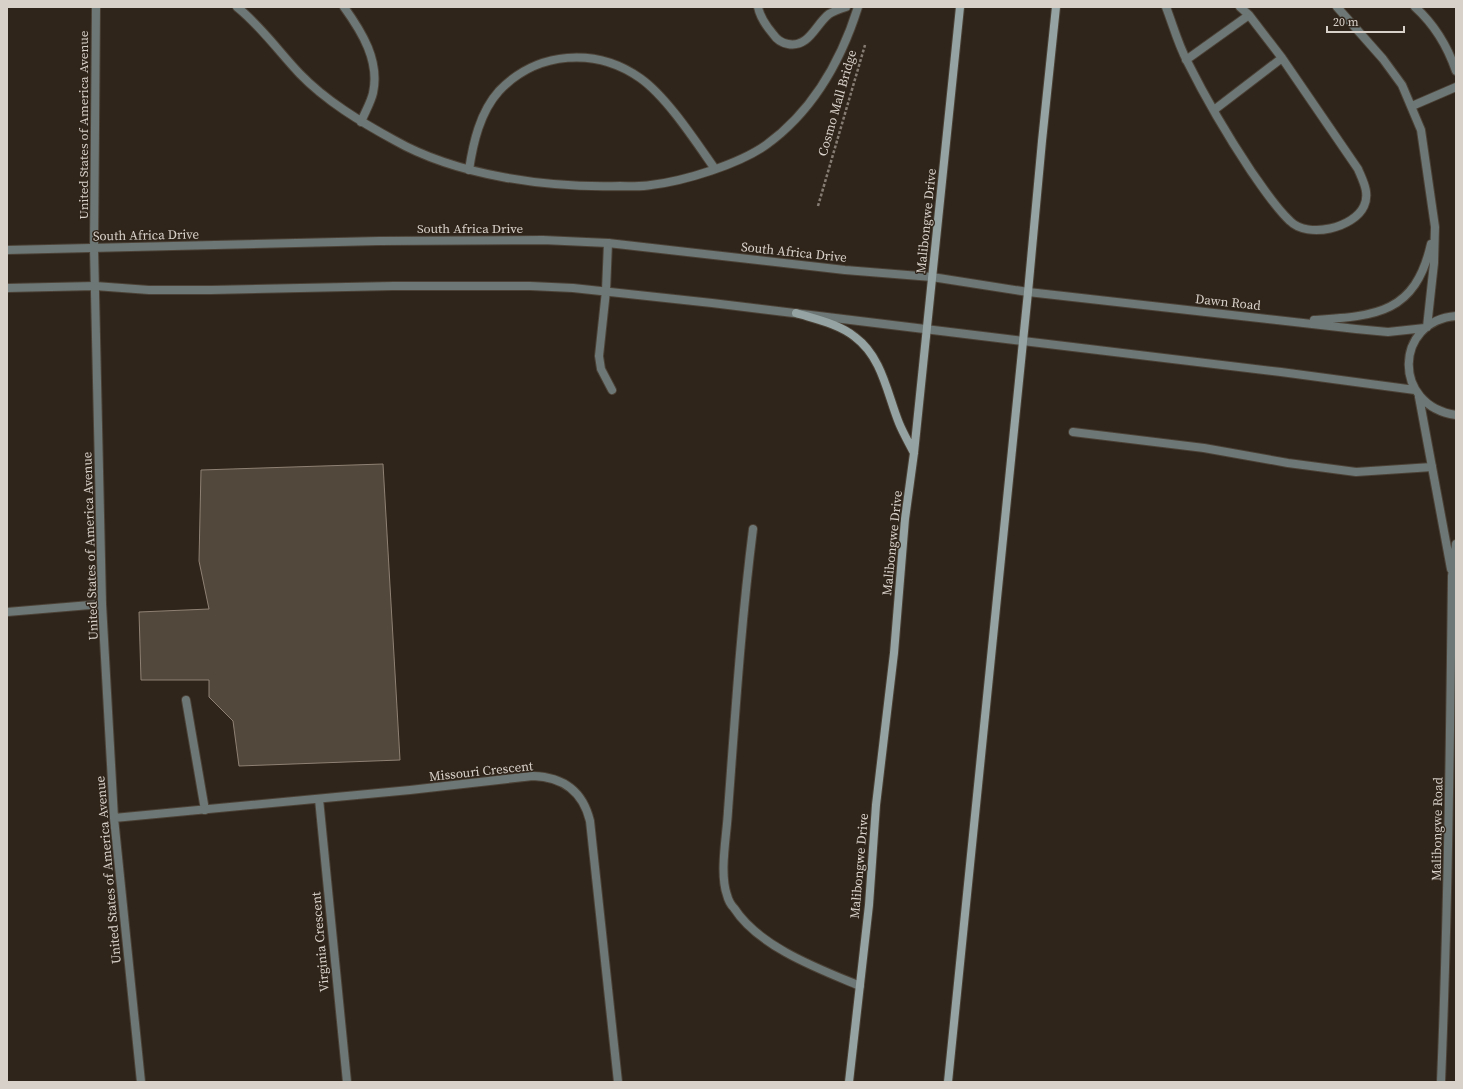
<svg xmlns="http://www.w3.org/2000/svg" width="1463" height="1089" font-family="'Source Serif 4',serif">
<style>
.building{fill:#53483c;stroke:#8e8174}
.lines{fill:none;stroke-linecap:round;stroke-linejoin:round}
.service-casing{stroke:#4b4136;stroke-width:10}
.minor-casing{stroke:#4b4136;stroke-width:10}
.tertiary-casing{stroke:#4b4136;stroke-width:10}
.secondary-casing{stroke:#4b4136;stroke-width:10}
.path{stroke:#857c73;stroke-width:2.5;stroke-dasharray:3 2;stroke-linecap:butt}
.service{stroke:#6d7775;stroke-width:8}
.minor{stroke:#6d7775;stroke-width:8}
.tertiary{stroke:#6d7775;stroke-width:8}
.secondary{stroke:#95a4a2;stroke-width:8}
.labels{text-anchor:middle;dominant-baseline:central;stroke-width:3;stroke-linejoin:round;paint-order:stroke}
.street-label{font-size:13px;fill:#d8d1ca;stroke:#30251a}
</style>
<rect width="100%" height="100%" fill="#30251a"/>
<path class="building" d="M383,464L400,760L239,766L233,721L209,697V680H141L139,612L209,609L199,561L201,470Z"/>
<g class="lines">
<g class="service-casing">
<path id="service" d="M237,7C261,26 279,52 300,74C326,101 361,122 394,140C457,176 548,188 620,186C631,186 641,187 651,185C685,181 739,164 766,145C813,111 841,61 858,7
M344,7C362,32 380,61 373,93C371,102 365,112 361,122
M758,7C760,17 767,27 773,34C777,40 782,43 788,44C809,48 815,25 829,14C834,11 840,9 846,7
M1166,7C1173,25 1178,44 1187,61C1206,99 1227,135 1251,171C1263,188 1275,207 1290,221C1308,239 1354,228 1364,206C1370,193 1363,181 1358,169L1282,58L1249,15L1240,7
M1186,60L1249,15
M1412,106L1456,87
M1214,110L1282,58
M469,170C473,143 480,112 499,91C537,51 596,47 640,78C667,97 696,142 715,169
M608,243L606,291L599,356L601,369L612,390
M1073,432L1204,448L1288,463L1356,472L1432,467
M753,529C741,623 735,717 728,811C727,834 719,873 727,895C728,899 731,905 734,908C759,947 819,969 860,986
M7,612L102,604
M186,700L205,810"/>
</g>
<g class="minor-casing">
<path id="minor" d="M96,7L94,248L102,604L114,818L141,1082
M1337,7L1383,59L1402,85L1421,130L1435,227L1434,263L1427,327
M1415,7C1435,25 1447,45 1456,71
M1028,292L1356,329L1388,332L1425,328
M1456,316C1394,321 1392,406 1456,415
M1314,320C1376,316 1415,314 1431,244
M1023,341L1281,372L1415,390
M1419,397L1451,569
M319,799L347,1082
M114,818L410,790L533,776C564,777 583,792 590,821L618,1082
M1441,1082C1448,913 1450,745 1452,576L1456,544"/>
</g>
<g class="tertiary-casing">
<path id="tertiary" d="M7,250L379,241L543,240L608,243L845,270L932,277L1028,292
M7,288L95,286L149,290H211L393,286H530L573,288L712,303L1023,341"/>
</g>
<g class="secondary-casing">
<path id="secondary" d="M796,313C815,319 839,324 855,337C882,357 887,393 899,423C903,433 909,443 914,453
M849,1082L869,905L876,805L894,653L905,519L914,453L960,7
M948,1082L1028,292L1042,141L1056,7"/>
</g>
<path class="path" d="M818,206L865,45"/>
<use href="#service" class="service"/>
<use href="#minor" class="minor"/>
<use href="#tertiary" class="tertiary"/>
<use href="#secondary" class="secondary"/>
</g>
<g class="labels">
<g class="street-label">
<text transform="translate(837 103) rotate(-74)">Cosmo Mall Bridge</text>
<text transform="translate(83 125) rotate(-90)">United States of America Avenue</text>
<text transform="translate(926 221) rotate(-84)">Malibongwe Drive</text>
<text x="470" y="228">South Africa Drive</text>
<text transform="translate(146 235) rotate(-1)">South Africa Drive</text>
<text transform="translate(794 252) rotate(6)">South Africa Drive</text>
<text transform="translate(1228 302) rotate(6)">Dawn Road</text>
<text transform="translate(892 543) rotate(-84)">Malibongwe Drive</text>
<text transform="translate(90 546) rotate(-92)">United States of America Avenue</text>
<text transform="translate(481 771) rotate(-6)">Missouri Crescent</text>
<text transform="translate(1437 829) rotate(-89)">Malibongwe Road</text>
<text transform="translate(859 866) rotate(-85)">Malibongwe Drive</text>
<text transform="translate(108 870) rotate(-95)">United States of America Avenue</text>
<text transform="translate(320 942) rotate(-95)">Virginia Crescent</text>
</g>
</g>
<rect width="1463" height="1089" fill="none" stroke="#d8d1ca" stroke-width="16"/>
<path d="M1327 26v6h77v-6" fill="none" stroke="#d8d1ca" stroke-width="2"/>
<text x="1333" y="26" font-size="12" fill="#d8d1ca" stroke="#30251a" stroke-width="3" paint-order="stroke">20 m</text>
</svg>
